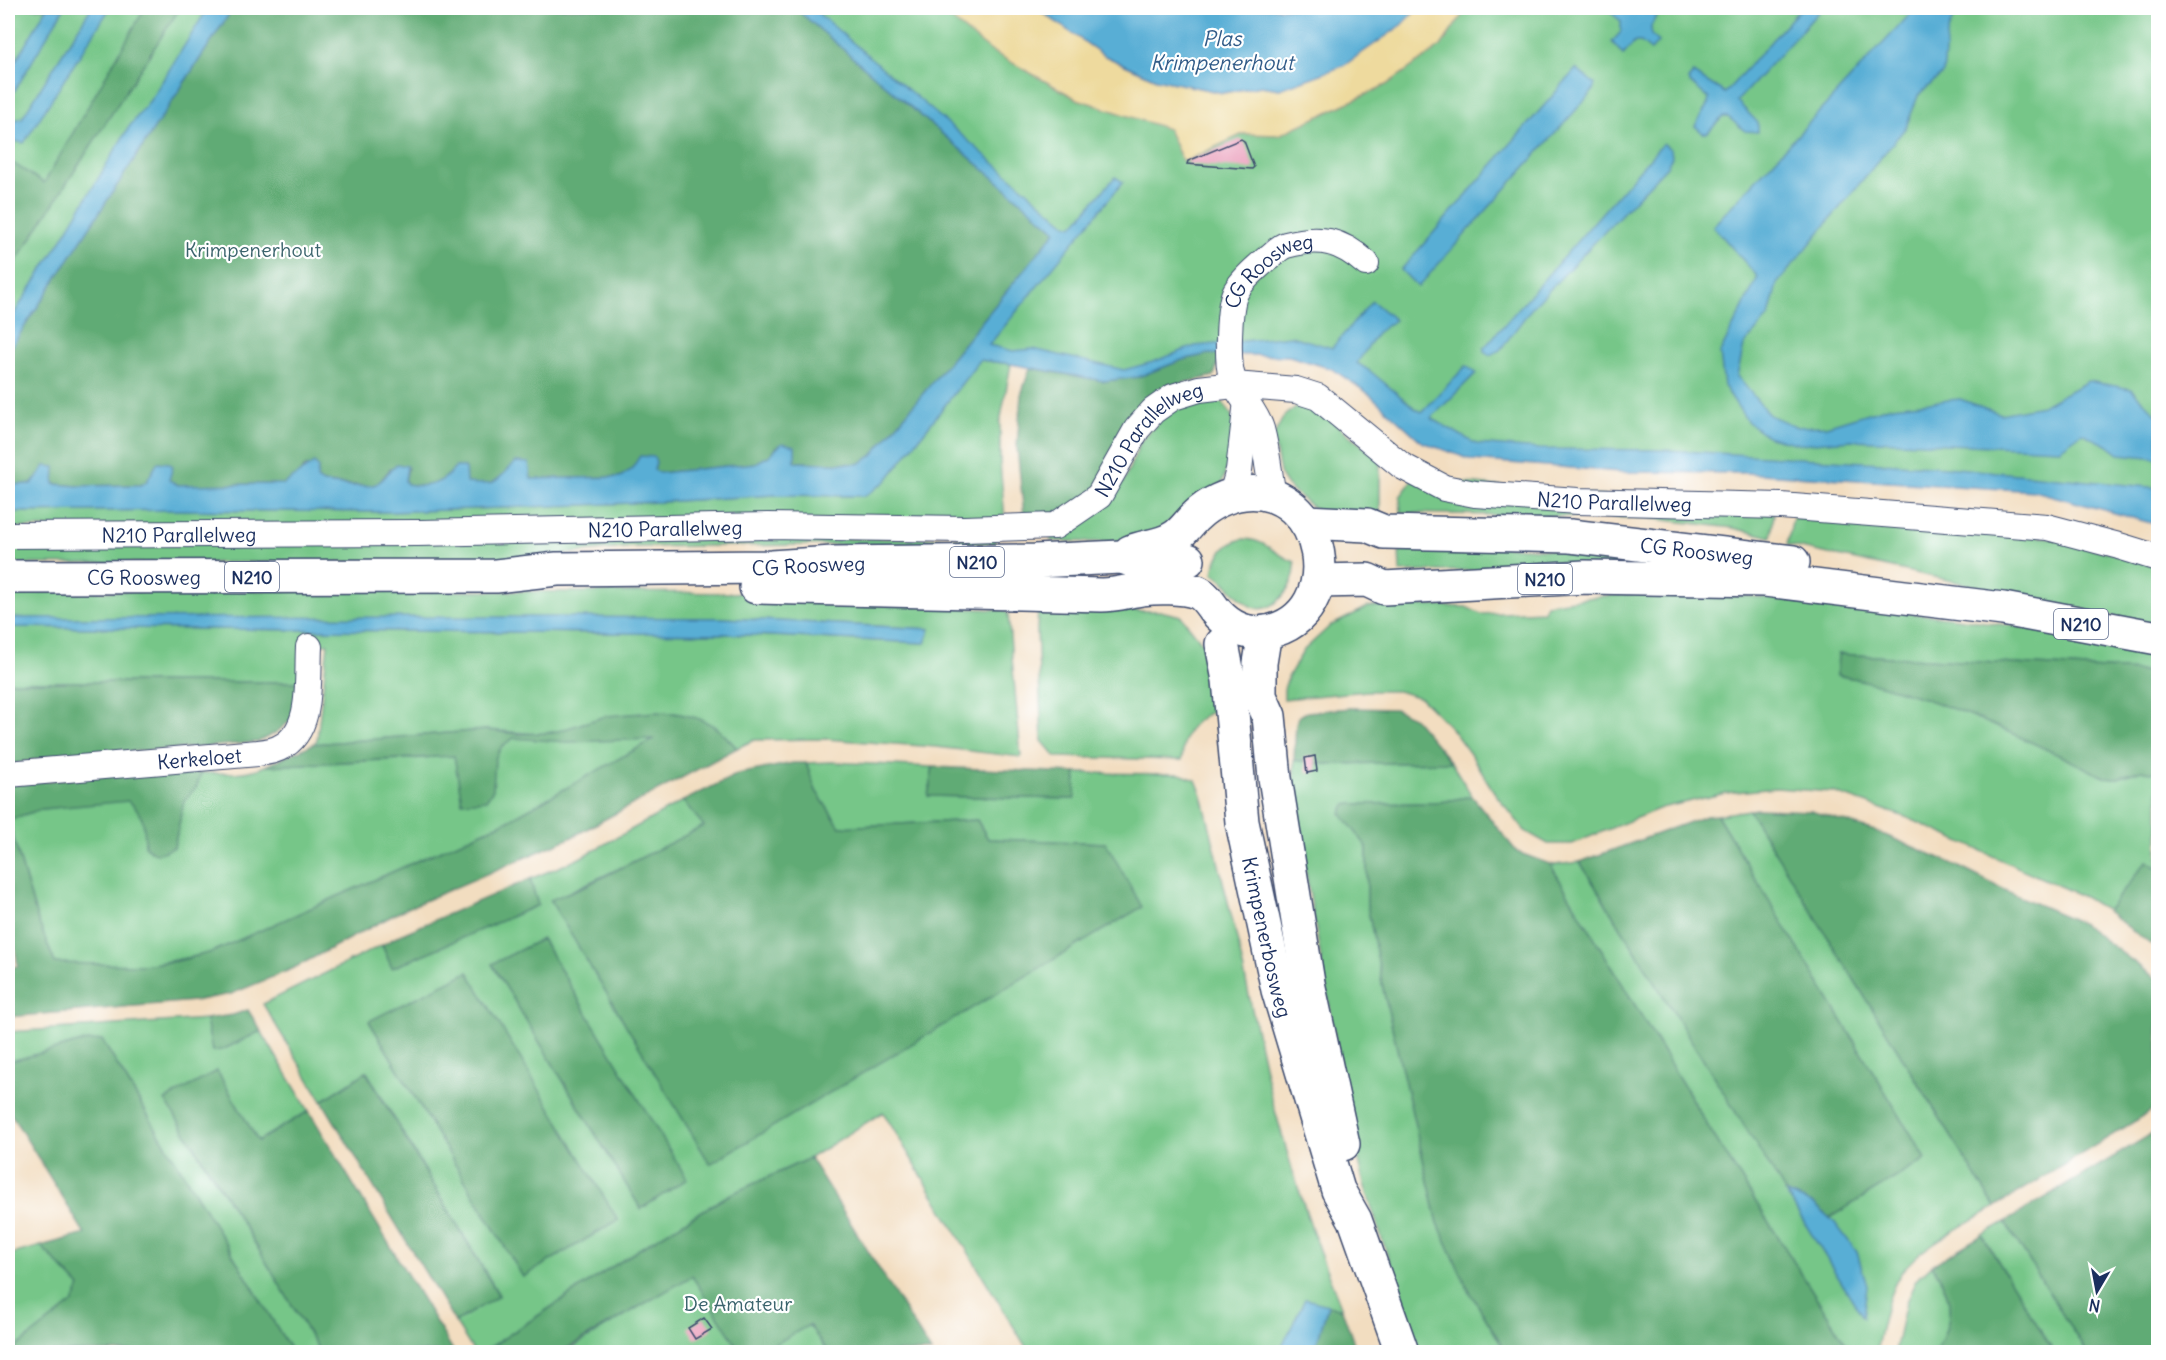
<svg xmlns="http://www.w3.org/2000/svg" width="2166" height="1360" font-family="Delius,sans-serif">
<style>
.green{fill:#76c688;stroke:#487a73;stroke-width:1.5;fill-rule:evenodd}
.forest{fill:#60ab74;stroke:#3e6d69;stroke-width:1.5}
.sand{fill:#eeda9e;stroke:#84847e;stroke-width:1.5}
.water{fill:#59aed5;stroke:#3a6e9a;stroke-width:1.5}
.building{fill:#ea9ebb}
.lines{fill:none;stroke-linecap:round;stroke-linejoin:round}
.minor-casing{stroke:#3b496d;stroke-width:28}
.major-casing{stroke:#3b496d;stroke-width:36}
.minor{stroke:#fff;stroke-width:26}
.major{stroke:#fff;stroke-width:33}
.labels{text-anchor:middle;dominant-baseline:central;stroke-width:4.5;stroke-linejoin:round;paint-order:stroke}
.shield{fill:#fff;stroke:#5f6d8e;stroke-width:1.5}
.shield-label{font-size:18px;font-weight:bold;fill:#1b2f5e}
.park-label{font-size:20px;fill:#3b646d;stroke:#fff}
.street-label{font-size:20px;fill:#1b2f5e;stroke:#fff}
.water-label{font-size:21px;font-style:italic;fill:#315b88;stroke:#fff}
</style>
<rect width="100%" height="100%" fill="#fff"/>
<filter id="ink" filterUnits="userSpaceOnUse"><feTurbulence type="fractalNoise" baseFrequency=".0167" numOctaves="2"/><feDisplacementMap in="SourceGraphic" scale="12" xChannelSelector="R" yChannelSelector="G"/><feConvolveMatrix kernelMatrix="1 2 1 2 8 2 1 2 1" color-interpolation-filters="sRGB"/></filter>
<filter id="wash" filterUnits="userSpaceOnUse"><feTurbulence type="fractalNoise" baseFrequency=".008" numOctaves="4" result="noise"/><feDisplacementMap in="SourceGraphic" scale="24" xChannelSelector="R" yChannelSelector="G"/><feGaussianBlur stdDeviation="1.35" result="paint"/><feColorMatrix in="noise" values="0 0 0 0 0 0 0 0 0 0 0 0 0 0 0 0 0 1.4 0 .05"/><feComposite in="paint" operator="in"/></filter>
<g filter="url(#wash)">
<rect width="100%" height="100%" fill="#f2ddc0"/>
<path class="green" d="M8,8H2158V512L2036,484L1520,456L1439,439L1326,353L1269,347L1127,374L973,347L8,497Z
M980,360L1011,364L1000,423V463L1005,519L8,528V512L175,510L389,512L660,502L774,495L865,496L886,481Z
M1210,398L1223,403L1231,414L1234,423L1235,444L1222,483L1144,540L1106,542L1051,541L1050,535L1107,502L1124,481L1141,441L1164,416L1177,406Z
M1306,405L1313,406L1380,460V519L1317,511L1287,486L1281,477L1273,437L1284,416L1296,407Z
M1414,478L1774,513L1771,537L1733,528L1646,518L1401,513L1400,497Z
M1793,517L2055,538L2158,566V626L1787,545Z
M995,538L996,543L633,547L495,561L8,564V542Z
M1243,539C1266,539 1274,555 1295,562C1296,575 1291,587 1282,597C1252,629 1236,587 1213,573C1216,555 1226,543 1243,539Z
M1512,547L1743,564L1400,572L1399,548Z
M303,590L762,593L855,604L1004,610L1008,614L1021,757L936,747L826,739L754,740L737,748L716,727L698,719L676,713L583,723L565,730L539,734L486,730L313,744L317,740L328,644L301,643L299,682H8V627L727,634L925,643L930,629L723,618H8V592Z
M1651,593L1748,596L1957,618L2158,647V672L1839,654L1837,675C1849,678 1861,679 1873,682C1954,702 2030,740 2104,777L2118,778L2141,770L2158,773V869L2147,861L2107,911L2086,898L1908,818L1833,792L1776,788L1726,793L1661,808L1572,844H1548L1525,831L1494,792L1473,758L1451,728L1421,698L1398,691H1367L1284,699V689L1288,677L1304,650L1330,626L1368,607L1413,605L1466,607L1481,614L1544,611L1546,604L1601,596Z
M1038,609L1160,611L1181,616L1213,656L1221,707C1194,719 1183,729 1182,760L1056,757L1042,741L1037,630Z
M514,738L655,739L558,795L507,821L209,954L134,967L55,963L37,918L8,819L42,809L93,803L125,800L139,806L145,826L174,847L184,801L198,782L201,773C221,773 246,775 265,766L425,758L502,746Z
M1294,760L1324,764L1451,762L1472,796L1435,803L1353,804L1362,840L1367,847V904L1384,993L1438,1223L1467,1287L1506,1352H1419L1364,1184L1348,1111L1300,840L1294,789Z
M831,762L933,767L928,796L1074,799L1076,773L1180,774L1196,780L1202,795L1237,939L1270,1093L1292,1169L1321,1256L1342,1309L1328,1305L1281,1349L1283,1352H1029L883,1112L810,1158L729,1195L644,1246L483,1352H474L455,1322L499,1295L367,1072L322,1101L263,1004L382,945L392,968L538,905L530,879L576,860L683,801L705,826L671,844L550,901L1106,843L988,839L977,820L840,827L816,791L806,763ZM542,939L686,1178L641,1209L492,964ZM369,1021L618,1220L523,1277Z
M1749,810L1995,1207C1966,1225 1921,1245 1901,1273C1886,1296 1882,1327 1876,1352H1851L1712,1133L1550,864L1554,865L1580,862L1863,1316L1835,1223L1829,1218L1926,1159L1717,815Z
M206,1019L212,1051L222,1050L261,1031L309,1111L258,1141L217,1071L194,1147L250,1235L320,1352H292L102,1040L82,1042L8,1062V1032Z
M2005,1222L2086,1352H2054L1982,1235Z
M755,1236L827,1352H565Z
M41,1246L80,1287L73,1303L10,1352H8V1255Z
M1932,1265C1954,1296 1955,1320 1935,1352H1895L1906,1302L1916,1280Z"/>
<path class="forest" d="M145,8H180L8,274V160L44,183Z
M233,8H795L1056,231L872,456L859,464L795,462L777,446L769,456L756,463L660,473C646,467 632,469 620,477L531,479L506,471C492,488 486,485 465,483V467H457C443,483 429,489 407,484L405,481L408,468L390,469L378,484L370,486L323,483L317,479L318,467H305L295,478L284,484L178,485C166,479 152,478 141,485L77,486L54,484V472L46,466L32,484L8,485V352Z
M1208,354H1221L1214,376L1183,383L1096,492L1064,515L1024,516L1017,447L1021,395L1030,368L1104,381L1138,377L1182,360Z
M1838,654L2158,672V773L2141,770L2118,778L2104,777C2018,735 1931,693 1837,675Z
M8,682H299L292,719L277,732L258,742L194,748L56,756L8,765Z
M1350,708L1395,709L1413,717L1451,762L1324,764L1294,760L1296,724L1298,717L1307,712Z
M656,712C676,713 699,715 716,728C724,733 730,741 737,748L570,838L403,910L292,969L231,994L194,1001L8,1017V968L18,966L15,947L8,920V785L111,774L201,773L197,786L184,801L174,847C161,853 156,857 145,846C145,827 144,812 128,801L42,809L8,820L37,918L55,963L142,965L177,961L212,952L507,821L654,739L567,742L514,738L502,746L495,759L493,790L486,800L462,802L454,756L265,766L313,744L486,730L519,734L552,733L606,716Z
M793,763H806L816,791L840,827L977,820L988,839L1106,843L1142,907L710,1164L550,900L587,885L704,826L683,801L738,774Z
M933,767L1076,773L1075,799L928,796Z
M1472,796L1517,852L1550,864L1712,1133L1851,1352H1506L1467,1287L1438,1223L1384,993L1367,904V847L1341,813L1345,805L1353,804L1435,803Z
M1758,809L1811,811L1875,831L1947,861L2009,892L2081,923L2158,980V1107L1995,1207L1749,810Z
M1717,815L1926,1159L1829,1218L1814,1204L1786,1193L1580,862L1706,816Z
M2147,861L2158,869V950L2107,911Z
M530,879L538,905L392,968L382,945L402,934Z
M542,939L687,1179L641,1209L492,964Z
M468,972L618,1220L523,1277L369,1021Z
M248,1010L261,1031L222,1050L212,1051L206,1019L233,1015Z
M102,1040L292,1352H10L73,1303L80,1287L41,1246L85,1234L8,1109V1062L82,1042Z
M217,1071L258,1141L309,1111L454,1352H320L250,1235L165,1100Z
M366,1072L499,1296L455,1322L322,1101Z
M2158,1130V1352H2086L2005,1222Z
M810,1158L931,1352H828L809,1325L761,1352H741L692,1276L561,1352H483L644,1246L729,1195Z
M1982,1235L2054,1352H1935C1955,1320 1954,1296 1932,1265Z
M1328,1305L1342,1309L1357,1352H1314Z"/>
<path class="sand" d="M937,8H1036L1105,56L1156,79L1223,93L1261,86L1280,89L1402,25L1418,8H1467L1441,46L1386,85L1279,135L1243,134L1186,161L1182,160L1168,129L1077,99L991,51Z"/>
<path class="water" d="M47,8H64L8,102V74Z
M91,8H110L24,143L8,140V122L22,118Z
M208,8H233L8,352V323L59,244L129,127L151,99Z
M795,8H812L1066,224L1073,226L1115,177L1123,182L989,345L1013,351L1033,349L1124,370L1153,362L1195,346L1216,344L1291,336L1332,348L1372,301L1395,320L1378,332L1357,363L1370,371L1416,409L1422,412L1466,366L1476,373L1431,418L1476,444L1539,449L1667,450L1946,467L2158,488V525L2035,491L1745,473L1620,472L1472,460L1422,442L1369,394L1332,369L1289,356L1208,354L1182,360L1138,377L1104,381L1011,364L980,360L886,481L865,496L774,495L660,502L389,512L175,510L8,512V485L32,484L45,466L55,467L54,484L77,486L141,485L147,481L158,462L168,463L173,466L169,480L178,485L284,484L314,463L318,467L317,479L323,483C335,484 366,489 376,484C384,481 389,469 397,464L407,466L405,481L407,484C429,489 443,483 456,467H465L466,483C499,486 493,483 516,462L529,463L531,479L620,477L631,470L640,456L654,457L656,462L654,470L660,473L756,463L769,456L782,443L795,446V462L859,464L872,456L1056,231Z
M1036,8H1418L1402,25L1343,66L1280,89L1261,86L1223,93L1156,79L1105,56Z
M1605,8H1661L1651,26V35L1658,42L1651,50L1641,42H1635L1623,55L1612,42L1621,32V21Z
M1801,8H1822L1737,101L1758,123V132L1745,131L1728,117H1723L1707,133H1703L1695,126L1708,104L1709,98L1690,83L1689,79L1693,73L1725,93Z
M1916,8H1960C1944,27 1946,49 1943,73L1918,96L1906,127L1777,284L1769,316L1744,345L1737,376L1769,415L1797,427L1826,426L1892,406L1960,399L2001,414L2042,406L2088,381L2131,389L2158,416V458L2119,454L2107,445L2082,433L2060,449L1852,440L1799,444L1769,437L1748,422L1724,386L1720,353L1758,277L1713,226Z
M1576,69L1595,84L1592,92L1418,287L1401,270Z
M1663,143L1671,150L1672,157L1667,166L1531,309L1500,350L1490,355L1484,351V348Z
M554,617L723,618L930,629L925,643L727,634L8,627V618H9Z
M1786,1193L1814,1204L1835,1223L1857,1252L1867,1286L1863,1317Z
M1305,1299L1328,1305L1314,1352H1283L1281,1349Z"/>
<g id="blocks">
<path class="building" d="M1241,139L1244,141L1252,162L1254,167L1252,169L1187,164L1188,161Z
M1315,756L1317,771L1307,773L1305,758Z
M704,1318L712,1329L695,1339L688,1328Z"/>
</g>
</g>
<g filter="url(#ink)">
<use href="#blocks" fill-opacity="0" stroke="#3b496d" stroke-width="1.5"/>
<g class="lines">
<g class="minor-casing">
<g id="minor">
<path d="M1232,495L1239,470L1247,401"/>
<path id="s1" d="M1273,496C1269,474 1267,451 1261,429C1255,409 1238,396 1232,377C1227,362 1228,305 1236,291C1243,279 1257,267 1268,258C1274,254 1279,247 1286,245C1320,236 1340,240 1366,263"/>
<path id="s2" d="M8,535L418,533L768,526L964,529L1055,526L1099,496L1137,429L1153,411L1173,397L1199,389L1234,385L1296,390L1318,397L1402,466L1444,488L1475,494L1578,501L1781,506L2047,527L2119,546L2158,558"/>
<path id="s3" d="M8,774L258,753C266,752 275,751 281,747C314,730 307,679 309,647"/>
</g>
</g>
<g class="major-casing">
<g id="major">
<path id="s4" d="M1306,522L1367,525L1384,532L1570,536L1793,562"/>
<path id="s5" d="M8,577L496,576L557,569L771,567L833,563L1035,561L1121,557L1141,563L1188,560"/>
<path d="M1318,581L1367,580L1384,588L1585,577L1765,580L2003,609L2158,638"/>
<path d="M756,587L1102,595C1116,595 1128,591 1142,589C1158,587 1182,587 1197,592C1204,595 1208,601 1213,608C1226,625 1245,636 1268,632C1350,614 1326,484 1244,493C1227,495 1208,504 1196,516C1188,523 1183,533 1173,538C1161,546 1144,546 1130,552"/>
<path d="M1265,632L1260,663V696L1269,716L1275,778L1308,983L1343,1144"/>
<path id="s6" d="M1222,644L1229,680L1242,822L1278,990L1338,1190L1355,1220L1402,1352"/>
</g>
</g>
<use href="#minor" class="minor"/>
<use href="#major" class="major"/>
</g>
</g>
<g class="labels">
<g class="shield">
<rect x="950" y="547" width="54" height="30" rx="4.5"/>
<rect x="225" y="562" width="54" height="30" rx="4.5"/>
<rect x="1518" y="564" width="54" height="30" rx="4.5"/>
<rect x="2054" y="609" width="54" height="30" rx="4.5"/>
</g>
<g class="shield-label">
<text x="977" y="562">N210</text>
<text x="252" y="577">N210</text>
<text x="1545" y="579">N210</text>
<text x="2081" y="624">N210</text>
</g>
<g class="park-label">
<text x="253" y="249">Krimpenerhout</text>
<text x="738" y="1303">De Amateur</text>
</g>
<g class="street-label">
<text stroke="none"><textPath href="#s1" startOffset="254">CG Roosweg</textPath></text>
<text stroke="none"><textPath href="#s2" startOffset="1179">N210 Parallelweg</textPath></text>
<text stroke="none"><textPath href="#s2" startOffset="1701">N210 Parallelweg</textPath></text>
<text stroke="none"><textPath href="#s2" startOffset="657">N210 Parallelweg</textPath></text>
<text stroke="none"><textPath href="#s2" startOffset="171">N210 Parallelweg</textPath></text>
<text stroke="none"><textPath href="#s4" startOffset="393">CG Roosweg</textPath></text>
<text stroke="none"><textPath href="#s5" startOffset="801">CG Roosweg</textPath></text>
<text stroke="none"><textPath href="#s5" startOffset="136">CG Roosweg</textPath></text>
<text stroke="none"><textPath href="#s3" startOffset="192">Kerkeloet</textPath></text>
<text stroke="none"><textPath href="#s6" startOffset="297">Krimpenerbosweg</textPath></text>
</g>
<g class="water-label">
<text x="1222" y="38">Plas<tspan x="1222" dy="24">Krimpenerhout</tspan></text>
</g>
</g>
<rect width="2166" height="1360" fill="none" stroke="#fff" stroke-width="30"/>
<g transform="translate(2097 1291) rotate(190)" stroke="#ffffff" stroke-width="4.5" paint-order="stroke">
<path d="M0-4.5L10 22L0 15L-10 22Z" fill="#1b2f5e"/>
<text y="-9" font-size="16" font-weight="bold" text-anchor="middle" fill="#1b2f5e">N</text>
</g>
</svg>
